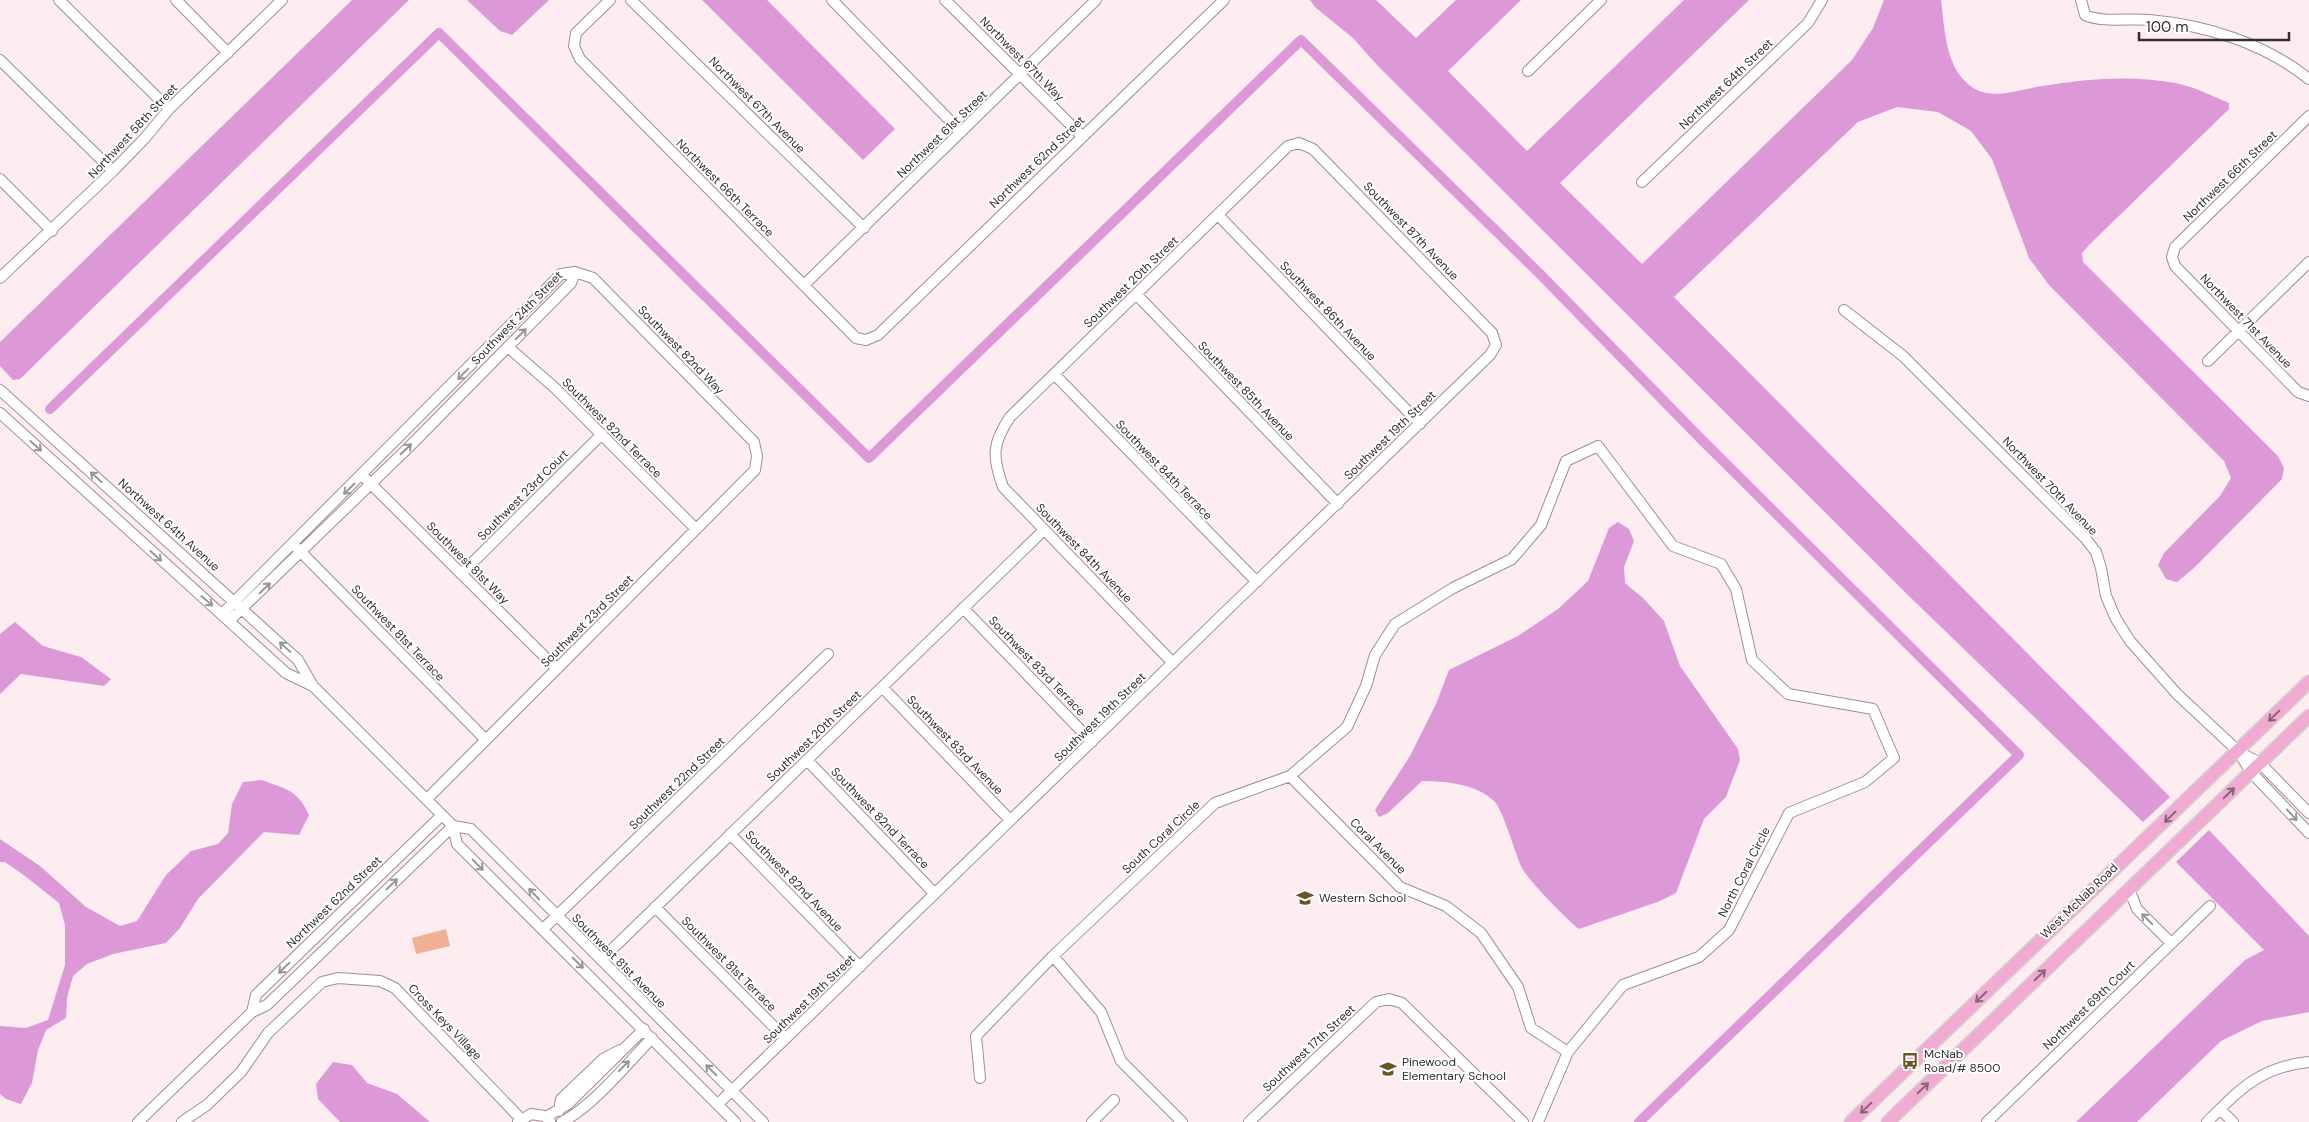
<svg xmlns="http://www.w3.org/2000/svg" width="2309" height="1122" font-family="'DM Sans',sans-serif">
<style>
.green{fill:#f1b096}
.water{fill:#dd98d8}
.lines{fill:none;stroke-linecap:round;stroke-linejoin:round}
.canal{stroke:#dd98d8;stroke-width:10}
.minor-casing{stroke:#a08e91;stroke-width:12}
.major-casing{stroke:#d2d1d1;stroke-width:15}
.minor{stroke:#fff;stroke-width:10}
.major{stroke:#f1aad1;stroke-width:12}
.oneway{stroke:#9a9696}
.oneway2{stroke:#896577}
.labels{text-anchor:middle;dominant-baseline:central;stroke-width:4;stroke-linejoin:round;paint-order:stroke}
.street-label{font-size:12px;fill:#342c2e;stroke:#fff}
.poi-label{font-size:12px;fill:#342c2e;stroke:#fff;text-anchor:start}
</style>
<rect width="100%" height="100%" fill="#fdedf0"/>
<path class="green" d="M446,929L450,946L416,954L412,938Z"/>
<path class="water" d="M352,0H409L20,379L13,380L0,366V342Z
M467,0H549L512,35L500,31Z
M702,0H767L895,129L863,160Z
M1310,0H1376L1416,38L1456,0H1521L1448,71L1527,151L1684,0H1749L1560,183L1642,264L1852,60L1873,28L1884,0H1941C1945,31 1945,71 1975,89C1994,100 2022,89 2042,86C2089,79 2128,75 2175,83C2193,86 2212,96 2229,103V109L2089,245L2082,253L2083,262L2278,456L2284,468L2282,479L2194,568L2177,582L2166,579L2158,565L2164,553L2220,496L2231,478L2224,461L2049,285L2029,258L1992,159L1971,131L1938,112L1897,107L1858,122L1674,297L2170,797L2143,822L1911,598L1377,65L1353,38L1316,8Z
M1618,522L1629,529L1634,541L1624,567L1625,583L1643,598L1664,621L1680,666L1738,749L1740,760L1726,797L1704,819L1676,893L1660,901L1579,929C1567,920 1529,881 1522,868C1515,854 1503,809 1494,801C1476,784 1446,781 1422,781L1388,813L1379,817L1375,810L1410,756L1436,704L1449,670L1518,636L1558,609L1588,581L1609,528Z
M15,622L43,646L81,657L111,679L104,686L21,674L0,694V634Z
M262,780C287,790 297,789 309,815L299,835L264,832L198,899L180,928L166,943L113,954L87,964L73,976L67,998L66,1018L46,1030L38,1050L32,1083L21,1104L6,1099L0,1094V1026L26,1028L48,1020L65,965V925L59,903L25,876L5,862H0V839L40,866L86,907L120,926L137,921L166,875L191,851L218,844L228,833L232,804L243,782Z
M2209,830L2309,936V1012L2262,1021L2221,1041L2137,1122H2076L2245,960L2264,950L2176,862Z
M333,1062L352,1065L367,1083L397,1094L430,1122H340L318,1099L316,1084Z"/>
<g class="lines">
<path class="canal" d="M50,409L439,33L869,458L1301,40L1540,274L1701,439L2019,755L1639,1122"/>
<g class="minor-casing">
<path id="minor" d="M59,0L169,109
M176,0L228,53
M610,0L576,33L574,46L580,59L856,338L866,340L878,335L1224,0
M631,0L864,228
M832,0L961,132
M945,0L1082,136
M2081,0L2085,15C2103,23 2129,18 2149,20C2206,25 2264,43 2309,79
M0,60L113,171
M1528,71L1601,0
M2309,116L2175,247L2172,257L2175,266L2298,392L2309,396
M0,179L52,231
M1642,182L1808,23L1822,0
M1218,215L1420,424
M0,278L113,171L145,138L169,109L282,0
M804,285L1096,0
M1136,294L1338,504
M1844,310L1903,356L2085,538L2096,552L2101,568L2106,596L2116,619L2130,641L2177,694L2238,751L2251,772L2309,833
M508,347L555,388L696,529
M2208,361L2309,262
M1054,374L1257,582
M0,390L298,660L313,686L453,826L457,844L735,1122
M0,413L286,673L313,686
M366,479L557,669
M297,548L486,740
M461,574L602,434
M963,608L1092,742
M222,614L561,274L575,272L593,278L754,442L757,456L755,470L427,799
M229,621L409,447L571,283L575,272
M882,687L1010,820
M2239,752L2260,763L2309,813
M807,760L934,893
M1290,776L1400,887L1446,906L1481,933L1518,987L1531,1028L1568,1052
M453,826L471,829L763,1122
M730,834L860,967
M2129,889L2137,909L2171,943
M655,907L785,1038
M543,929L828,654
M1053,956L1101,1012L1121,1061L1182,1122
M601,960L1044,530
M252,1012L256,995L442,815
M980,1078L976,1036L1053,956L1215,803L1290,776L1347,727L1366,686L1375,655L1395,624L1453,588L1512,559L1541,525L1566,461L1598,446L1673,546L1721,564L1736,589L1752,660L1788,694L1873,709L1894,758L1865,782L1789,813L1729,930L1699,957L1623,985L1568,1052L1538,1122
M718,1104L1490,355L1496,345L1492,333L1313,149L1299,143L1288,146L1010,417C992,444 992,456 1003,487L1173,663
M2220,1109L2233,1122
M559,1111L561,1099L603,1059L620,1050
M546,1117L568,1104L644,1029
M138,1122L252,1012L267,1005L453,826
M182,1122L207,1105L241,1072L268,1033L322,982L338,978L380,981L395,988L521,1119
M518,1122L531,1114L544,1116L550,1121
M562,1122C593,1106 627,1064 652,1038
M1092,1122L1114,1100
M1249,1122L1376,1002L1389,999L1402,1003L1523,1122
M1987,1122L2210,906
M2207,1122C2240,1089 2260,1067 2309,1062"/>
</g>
<g class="major-casing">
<path id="major" d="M1851,1122L2309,682
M1888,1122L2309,716"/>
</g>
<use href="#minor" class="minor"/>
<use href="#major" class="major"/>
</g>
<defs><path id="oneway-shaft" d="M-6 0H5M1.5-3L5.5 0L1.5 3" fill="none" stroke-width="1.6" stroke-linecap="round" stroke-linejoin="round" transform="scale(1.25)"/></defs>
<g class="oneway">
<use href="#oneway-shaft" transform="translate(521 334) rotate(-45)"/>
<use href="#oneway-shaft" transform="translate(463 374) rotate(134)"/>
<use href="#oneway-shaft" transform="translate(36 446) rotate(42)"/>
<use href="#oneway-shaft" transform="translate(406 449) rotate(-44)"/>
<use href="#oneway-shaft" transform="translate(96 477) rotate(-138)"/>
<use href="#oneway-shaft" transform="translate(349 489) rotate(135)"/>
<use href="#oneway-shaft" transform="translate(156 556) rotate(42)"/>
<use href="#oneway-shaft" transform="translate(265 588) rotate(-44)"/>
<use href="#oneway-shaft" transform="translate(207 601) rotate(41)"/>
<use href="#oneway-shaft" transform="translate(285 647) rotate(-137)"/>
<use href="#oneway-shaft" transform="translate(2292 815) rotate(47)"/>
<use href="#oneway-shaft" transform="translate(478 865) rotate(45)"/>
<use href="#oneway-shaft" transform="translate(392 884) rotate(-44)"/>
<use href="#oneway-shaft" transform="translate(534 894) rotate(-134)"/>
<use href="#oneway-shaft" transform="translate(2147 919) rotate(-135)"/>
<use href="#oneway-shaft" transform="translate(578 963) rotate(44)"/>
<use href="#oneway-shaft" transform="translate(284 968) rotate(136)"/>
<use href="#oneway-shaft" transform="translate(624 1066) rotate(-45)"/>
<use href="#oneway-shaft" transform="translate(711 1070) rotate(-135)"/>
</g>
<g class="oneway2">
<use href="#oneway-shaft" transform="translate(2274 716) rotate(136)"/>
<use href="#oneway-shaft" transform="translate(2229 793) rotate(-44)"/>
<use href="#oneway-shaft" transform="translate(2170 817) rotate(136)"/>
<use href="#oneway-shaft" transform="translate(2040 975) rotate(-44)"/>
<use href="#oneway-shaft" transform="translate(1981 997) rotate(136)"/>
<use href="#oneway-shaft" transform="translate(1923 1088) rotate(-44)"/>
<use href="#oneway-shaft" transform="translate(1866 1108) rotate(136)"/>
</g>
<defs>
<g id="school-bare" transform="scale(1.35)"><path d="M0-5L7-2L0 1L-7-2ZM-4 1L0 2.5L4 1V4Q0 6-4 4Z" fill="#635824" stroke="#fff" stroke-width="2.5" paint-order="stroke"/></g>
<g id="bus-bare" transform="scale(1.35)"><path d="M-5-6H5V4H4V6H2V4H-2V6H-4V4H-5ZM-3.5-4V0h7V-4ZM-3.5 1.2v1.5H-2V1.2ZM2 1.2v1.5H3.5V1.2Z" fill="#635824" stroke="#fff" stroke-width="2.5" paint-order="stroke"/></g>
</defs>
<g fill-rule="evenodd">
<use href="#school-bare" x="1305" y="898"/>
<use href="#bus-bare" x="1910" y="1061"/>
<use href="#school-bare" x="1388" y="1069"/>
</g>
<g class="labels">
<g class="street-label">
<text transform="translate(1022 59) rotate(45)">Northwest 67th Way</text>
<text transform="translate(1726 84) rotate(-44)">Northwest 64th Street</text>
<text transform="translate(757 105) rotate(45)">Northwest 67th Avenue</text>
<text transform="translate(133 131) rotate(-47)">Northwest 58th Street</text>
<text transform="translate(942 134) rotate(-44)">Northwest 61st Street</text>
<text transform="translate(1037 162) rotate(-44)">Northwest 62nd Street</text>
<text transform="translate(2230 176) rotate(-44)">Northwest 66th Street</text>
<text transform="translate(725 188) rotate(45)">Northwest 66th Terrace</text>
<text transform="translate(1411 231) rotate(46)">Southwest 87th Avenue</text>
<text transform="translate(1131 282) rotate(-44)">Southwest 20th Street</text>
<text transform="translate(1328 311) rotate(46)">Southwest 86th Avenue</text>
<text transform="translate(517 318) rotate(-46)">Southwest 24th Street</text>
<text transform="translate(2246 321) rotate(46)">Northwest 71st Avenue</text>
<text transform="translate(681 350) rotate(46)">Southwest 82nd Way</text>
<text transform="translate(1246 391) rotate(46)">Southwest 85th Avenue</text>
<text transform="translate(612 428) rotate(45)">Southwest 82nd Terrace</text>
<text transform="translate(1390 435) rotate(-44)">Southwest 19th Street</text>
<text transform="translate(1164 470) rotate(46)">Southwest 84th Terrace</text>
<text transform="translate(2050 486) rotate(46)">Northwest 70th Avenue</text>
<text transform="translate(523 495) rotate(-45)">Southwest 23rd Court</text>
<text transform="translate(169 525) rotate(42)">Northwest 64th Avenue</text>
<text transform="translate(1084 553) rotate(46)">Southwest 84th Avenue</text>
<text transform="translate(468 563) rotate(45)">Southwest 81st Way</text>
<text transform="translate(587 621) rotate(-45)">Southwest 23rd Street</text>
<text transform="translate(398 633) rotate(46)">Southwest 81st Terrace</text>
<text transform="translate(1037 666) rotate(46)">Southwest 83rd Terrace</text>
<text transform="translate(1100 717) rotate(-44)">Southwest 19th Street</text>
<text transform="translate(814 736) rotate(-44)">Southwest 20th Street</text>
<text transform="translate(955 745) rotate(46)">Southwest 83rd Avenue</text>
<text transform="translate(677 783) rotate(-44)">Southwest 22nd Street</text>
<text transform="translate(880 818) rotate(46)">Southwest 82nd Terrace</text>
<text transform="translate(1161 837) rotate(-43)">South Coral Circle</text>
<text transform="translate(1378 846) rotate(45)">Coral Avenue</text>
<text transform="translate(1744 872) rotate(-63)">North Coral Circle</text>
<text transform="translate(794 881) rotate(46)">Southwest 82nd Avenue</text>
<text transform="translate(2079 901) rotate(-44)">West McNab Road</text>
<text transform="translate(334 902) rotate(-44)">Northwest 62nd Street</text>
<text transform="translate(619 961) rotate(45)">Southwest 81st Avenue</text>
<text transform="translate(729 964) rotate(45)">Southwest 81st Terrace</text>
<text transform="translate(809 999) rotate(-44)">Southwest 19th Street</text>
<text transform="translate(2089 1005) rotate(-44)">Northwest 69th Court</text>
<text transform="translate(445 1022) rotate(46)">Cross Keys Village</text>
<text transform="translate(1309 1048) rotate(-43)">Southwest 17th Street</text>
</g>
<g class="poi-label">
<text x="1319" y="898">Western School</text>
<text x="1924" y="1054">McNab<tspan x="1924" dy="14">Road/# 8500</tspan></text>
<text x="1402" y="1062">Pinewood<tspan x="1402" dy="14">Elementary School</tspan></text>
</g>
</g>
<path d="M2139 32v8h150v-8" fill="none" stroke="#342c2e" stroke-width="2.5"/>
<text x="2146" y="32" font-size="15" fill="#342c2e" stroke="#ffffff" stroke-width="4" paint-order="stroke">100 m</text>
</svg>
